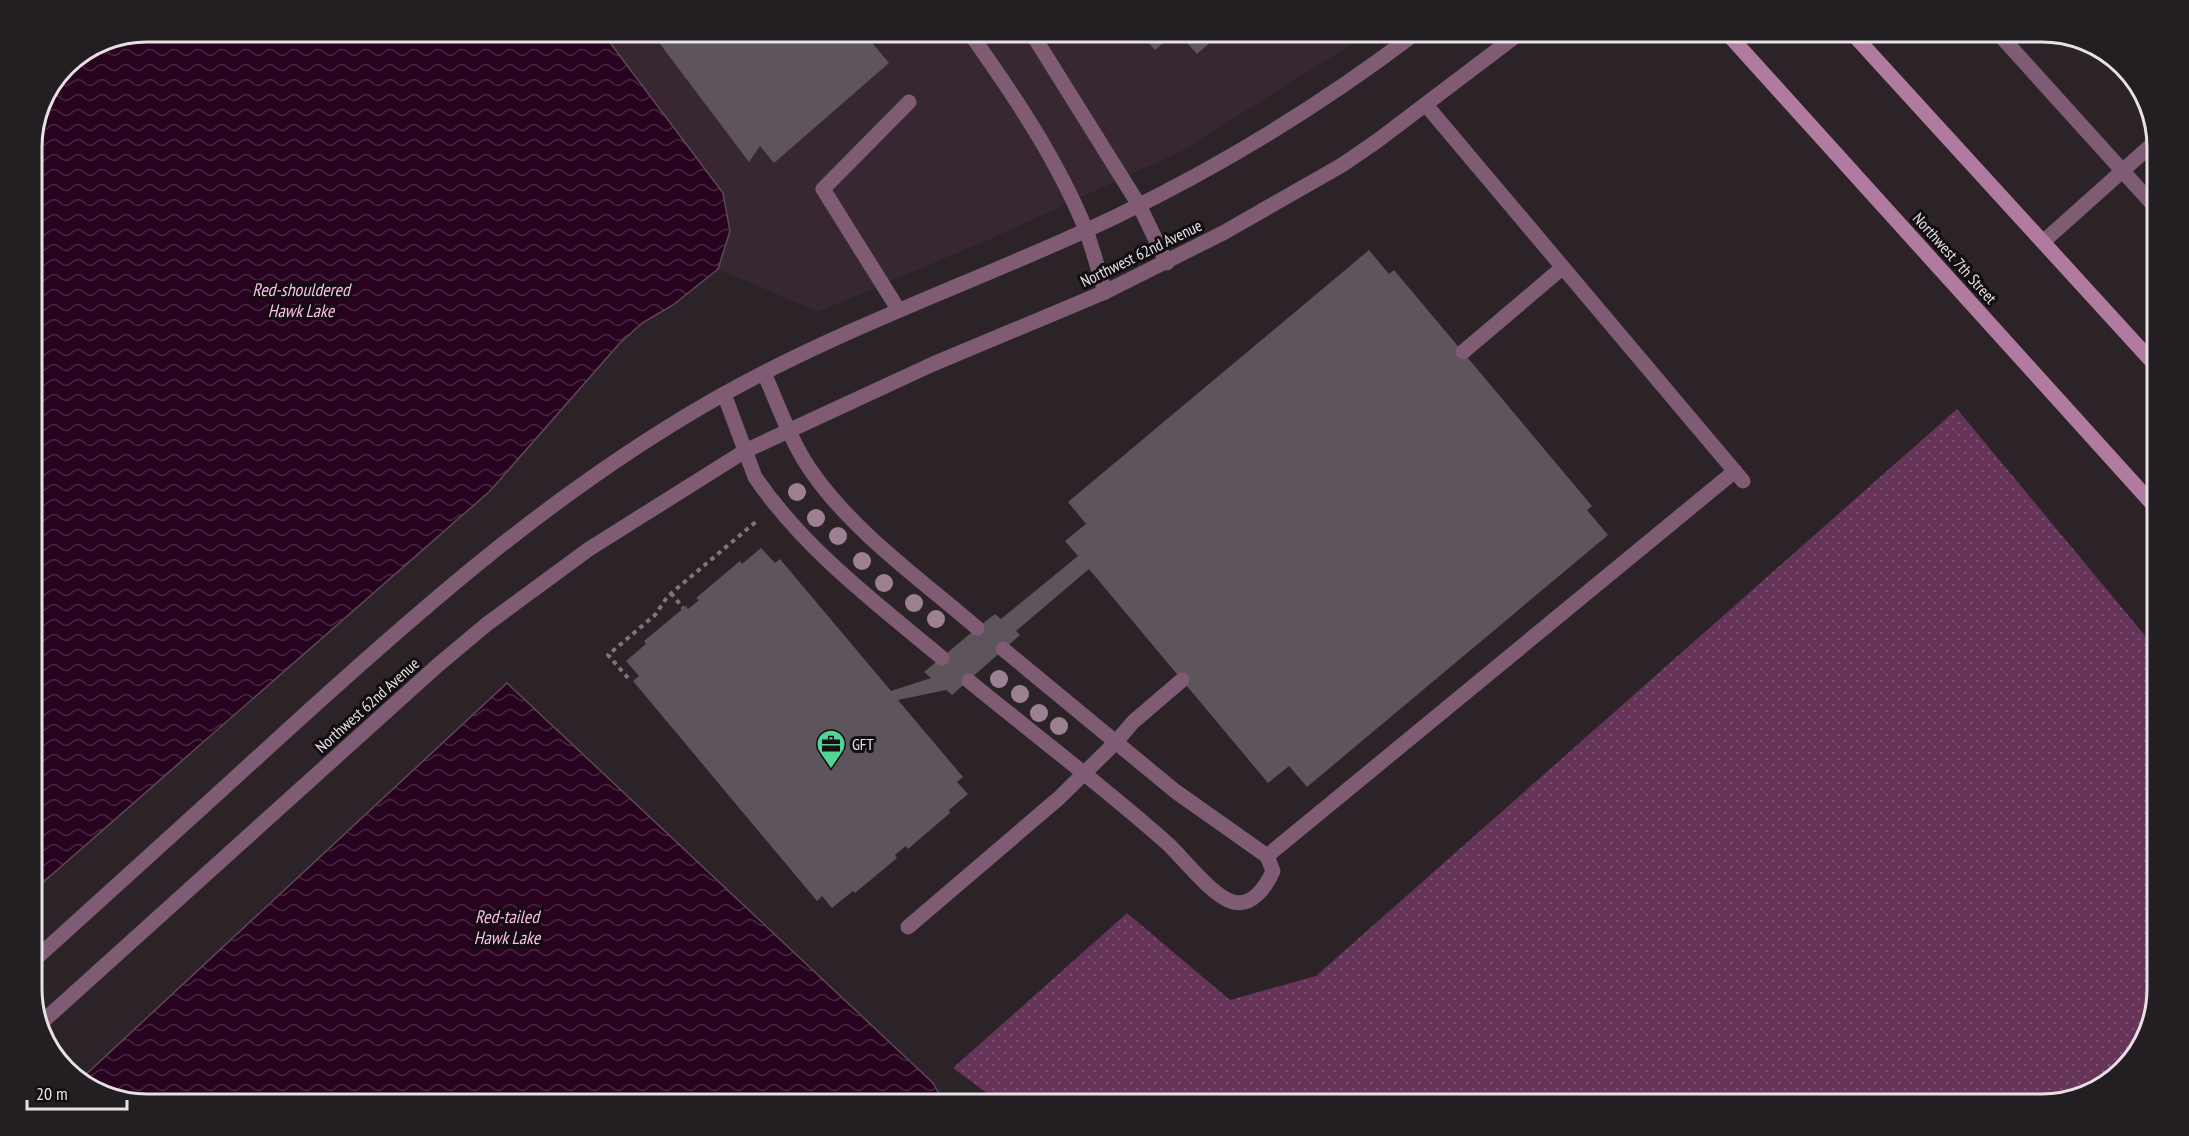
<svg xmlns="http://www.w3.org/2000/svg" width="2189" height="1136" font-family="'PT Sans Narrow',sans-serif">
<style>
.built{fill:#362731}
.grass{fill:url(#grass-dots)}
.water{fill:url(#water-waves);stroke:#61465a;stroke-width:1.5}
.building{fill:#5e545b}
.lines{fill:none;stroke-linecap:round;stroke-linejoin:round}
.path{stroke:#7d767a;stroke-width:4;stroke-dasharray:4.5 4.5;stroke-linecap:butt}
.lane{stroke:#7f5c73;stroke-width:15}
.street{stroke:#7f5c73;stroke-width:15}
.secondary{stroke:#b17a9f;stroke-width:15}
.tree{fill:#9d8193}
.labels{text-anchor:middle;dominant-baseline:central;stroke-width:6;stroke-linejoin:round;paint-order:stroke}
.street-label{font-size:16px;fill:#e7e1e5;stroke:#110d10}
.poi-label{font-size:16px;fill:#e7e1e5;stroke:#110d10;text-anchor:start}
.water-label{font-size:18px;font-style:italic;fill:#febde8;stroke:#110d10}
.rim{fill:none;stroke:#e7e1e5;stroke-width:3}
</style>
<defs>
<pattern id="grass-dots" width="8" height="8" patternUnits="userSpaceOnUse" patternTransform="scale(1.5)"><rect width="8" height="8" fill="#663458"/><path d="M2 2h.1M6 6h.1" fill="none" stroke="#7c5170" stroke-width="1.8" stroke-linecap="round"/></pattern>
<pattern id="water-waves" width="16" height="10" patternUnits="userSpaceOnUse" patternTransform="scale(1.5)"><rect width="16" height="10" fill="#28031f"/><path d="M0 5q4-4 8 0t8 0" fill="none" stroke="#47273f"/></pattern>
</defs>
<rect width="100%" height="100%" fill="#2b2328"/>
<path class="built" d="M602,32H1371L1182,151L997,236L818,312L718,269L730,231L723,193Z"/>
<path class="grass" d="M1957,409L2157,650V989L2145,1040L2106,1085L2042,1104H1002L953,1068L1127,913L1230,1000L1316,976Z"/>
<path class="water" d="M147,32H602L723,193L730,231L718,269L673,305L642,323L619,344L490,491L32,892V140L66,65L103,40Z
M507,683L933,1083L945,1104H147L96,1092L81,1079Z"/>
<path class="building" d="M651,32H863L889,63L774,163L760,146L749,162Z
M1138,32H1176L1155,50Z
M1177,32H1222L1197,54Z
M1369,250L1389,274L1394,270L1592,506L1587,510L1608,535L1307,787L1289,766L1268,783L1089,569L1016,631L1020,635L952,695L946,690L898,700L963,777L957,782L968,794L949,810L950,813L908,849L906,846L895,855L897,858L855,893L853,891L832,908L822,896L817,901L633,681L639,676L626,661L646,644L644,641L686,606L688,609L699,600L696,598L740,561L742,564L761,548L775,563L780,559L891,691L931,678L924,672L977,628L995,614L1001,619L1078,556L1065,541L1086,524L1068,502Z"/>
<g class="lines">
<path class="path" d="M671,593L683,608
M628,678L608,655L655,615L668,596L758,520"/>
<path class="lane" d="M969,32C1013,94 1057,159 1086,230C1093,250 1099,272 1105,292
M1031,32L1139,205L1167,263
M1997,32L2157,209
M1426,105L1743,481
M2044,241L2157,140
M898,309L823,189L909,102
M1463,352L1562,268
M764,373C779,407 792,445 814,475C856,534 923,581 977,628
M724,394L755,477C804,549 876,603 942,658
M969,681C1035,735 1104,787 1168,844C1184,859 1213,897 1233,902C1252,907 1266,887 1273,871L1267,856L1175,791L1003,649
M1267,856L1735,471
M908,927L1059,798L1116,742L1133,722L1182,680"/>
<path class="street" d="M32,962C116,886 199,811 282,735C417,612 549,495 708,403C838,328 980,281 1115,217C1221,166 1324,103 1417,32
M41,1023L438,665L487,624L589,549L745,451L933,364L1105,292L1223,233L1342,165L1377,141L1521,32"/>
<path class="secondary" d="M1726,32L2157,509
M1851,32L2157,367"/>
</g>
<g class="tree">
<circle cx="797" cy="492" r="9"/>
<circle cx="816" cy="518" r="9"/>
<circle cx="838" cy="536" r="9"/>
<circle cx="862" cy="561" r="9"/>
<circle cx="884" cy="583" r="9"/>
<circle cx="914" cy="603" r="9"/>
<circle cx="936" cy="619" r="9"/>
<circle cx="999" cy="679" r="9"/>
<circle cx="1020" cy="694" r="9"/>
<circle cx="1039" cy="713" r="9"/>
<circle cx="1059" cy="726" r="9"/>
</g>
<defs>
<g id="office-pin" transform="scale(1.5)"><path d="M0 17L-7.5 6A9.5 9.5 0 1 1 7.5 6Z" fill="#53d396" stroke="#110d10"/><path d="M-6-3h4V-5.5h4V-3h4V5H-6ZM-1-4.5V-3h2v-1.5ZM-6 0V1H6V0Z" fill="#111"/></g>
</defs>
<g fill-rule="evenodd">
<use href="#office-pin" x="831" y="744"/>
</g>
<g class="labels">
<g class="street-label">
<text transform="translate(1141 253) rotate(-26)">Northwest 62nd Avenue</text>
<text transform="translate(1955 258) rotate(48)">Northwest 7th Street</text>
<text transform="translate(367 705) rotate(-42)">Northwest 62nd Avenue</text>
</g>
<g class="poi-label">
<text x="852" y="744">GFT</text>
</g>
<g class="water-label">
<text x="301" y="289">Red-shouldered<tspan x="301" dy="21">Hawk Lake</tspan></text>
<text x="507" y="916">Red-tailed<tspan x="507" dy="21">Hawk Lake</tspan></text>
</g>
</g>
<path d="M0 0H2189V1136H0ZM147 42H2042A105 105 0 0 1 2147 147V989A105 105 0 0 1 2042 1094H147A105 105 0 0 1 42 989V147A105 105 0 0 1 147 42Z" fill="#221e21" fill-rule="evenodd"/>
<path class="rim" d="M147 42H2042A105 105 0 0 1 2147 147V989A105 105 0 0 1 2042 1094H147A105 105 0 0 1 42 989V147A105 105 0 0 1 147 42Z"/>
<path d="M27 1100v9h100v-9" fill="none" stroke="#e7e1e5" stroke-width="3"/>
<text x="36" y="1100" font-size="18" fill="#e7e1e5" stroke="#110d10" stroke-width="4.5" paint-order="stroke">20 m</text>
</svg>
